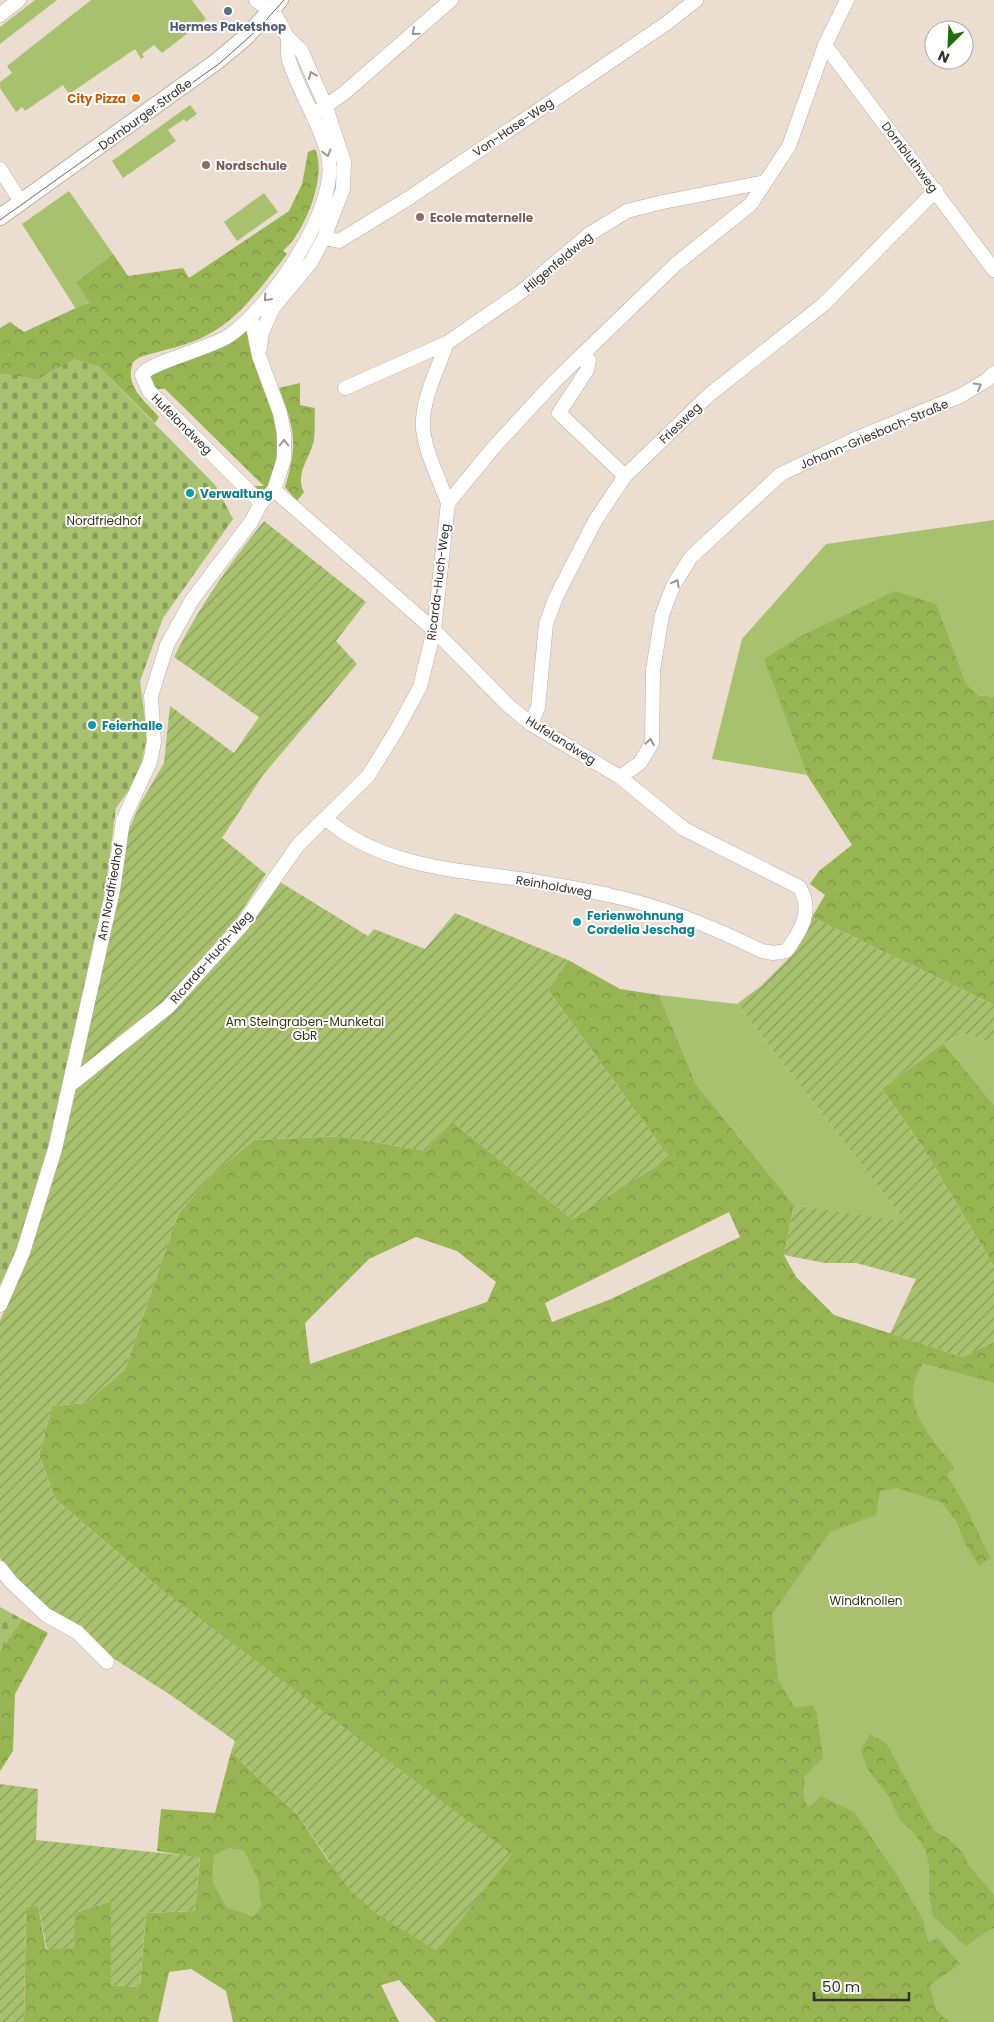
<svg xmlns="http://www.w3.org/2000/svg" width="994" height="2022" font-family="Poppins,sans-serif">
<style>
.green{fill:#a7c16e}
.forest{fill:url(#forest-crowns);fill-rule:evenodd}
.cemetery{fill:url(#cemetery-stones)}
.garden{fill:url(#garden-furrows)}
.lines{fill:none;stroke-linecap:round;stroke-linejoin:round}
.minor-casing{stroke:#bbada1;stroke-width:15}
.tertiary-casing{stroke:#bbada1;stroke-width:18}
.minor{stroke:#fff;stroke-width:14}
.tertiary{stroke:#fff;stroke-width:16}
.tram{stroke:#6a625b;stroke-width:1}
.oneway{stroke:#9a9794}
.service-dot{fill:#5c6f8a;stroke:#fff;stroke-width:2}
.food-dot{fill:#e8710a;stroke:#fff;stroke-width:2}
.education-dot{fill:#8d6e63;stroke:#fff;stroke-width:2}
.culture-dot{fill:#0f9aa8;stroke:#fff;stroke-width:2}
.labels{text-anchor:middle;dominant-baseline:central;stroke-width:4;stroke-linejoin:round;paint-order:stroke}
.service-label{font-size:12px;font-weight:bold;fill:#4e5e75;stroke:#fff}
.food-label{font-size:12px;font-weight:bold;fill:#c56008;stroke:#fff;text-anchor:end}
.street-label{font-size:12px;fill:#352f2a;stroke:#fff}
.education-label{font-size:12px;font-weight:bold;fill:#785e54;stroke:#fff;text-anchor:start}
.culture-label{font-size:12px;font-weight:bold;fill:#0d838f;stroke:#fff;text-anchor:start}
.park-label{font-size:12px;fill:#2f3a12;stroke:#fff}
</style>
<defs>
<pattern id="forest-crowns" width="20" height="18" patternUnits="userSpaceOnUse" patternTransform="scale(1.25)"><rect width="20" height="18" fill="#98b553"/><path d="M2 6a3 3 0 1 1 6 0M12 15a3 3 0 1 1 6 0" fill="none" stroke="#7d9445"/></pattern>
<pattern id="cemetery-stones" width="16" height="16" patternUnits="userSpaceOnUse" patternTransform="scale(1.25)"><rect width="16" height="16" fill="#a7c16e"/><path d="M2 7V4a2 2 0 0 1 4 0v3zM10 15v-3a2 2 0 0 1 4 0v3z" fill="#899d5b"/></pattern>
<pattern id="garden-furrows" width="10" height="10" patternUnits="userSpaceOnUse" patternTransform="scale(1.25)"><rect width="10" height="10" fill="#a7c16e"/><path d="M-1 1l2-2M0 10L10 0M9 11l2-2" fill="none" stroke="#899d5b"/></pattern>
</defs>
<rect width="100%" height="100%" fill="#ebddd0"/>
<path class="green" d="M35,0H57L0,44V27Z
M91,0H192L206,19L162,53L154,45L142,54L144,57L141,59L135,49L69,94L63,85L25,111L22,107L16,112L0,88V82L12,73L7,66Z
M190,105L197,114L186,122L184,119L168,130L176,141L123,178L112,161Z
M69,191L113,254L76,282L89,301L76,309L22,224Z
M264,193L278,212L237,241L224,222Z
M994,520V697L978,695L966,683L949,639L765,659L807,775L712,759L742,639L826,544Z
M659,995L737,1004L907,1223L794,1205L696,1084Z
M965,1034L994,1043V1105L943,1043Z
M923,1364L994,1383V2022H899L805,1801V1789L728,1599Z
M229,1848L244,1851L258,1881L261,1907L253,1916L227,1907L213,1882L214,1856Z"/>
<path class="forest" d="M315,149C328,175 304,234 283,251L287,254C265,282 241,317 209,334C188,346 162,350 140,357L133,362C124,386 144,400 159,417L155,423L98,366L0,414V328L10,322L24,332L89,302L76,282L113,254L128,276L183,268L189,278L289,211L302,184L308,152Z
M246,330C253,338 255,353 258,363C273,408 288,445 266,491L262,492L251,486H264L165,389H152L149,376Z
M300,383V405L315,408C314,420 316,433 313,444C308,461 295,475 304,492L297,501L285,487C298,443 295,430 279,388Z
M895,591L936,604L966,683L978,695L994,697V1005L812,917L825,895L810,884L819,871L852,845L807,775L764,659L799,637Z
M568,960L620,989L659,995L696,1084L794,1205L784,1255L796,1277L834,1315L962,1357L994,1342V1383L923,1364C895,1403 931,1436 954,1467L947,1475L966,1507L990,1558L979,1566L965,1543L956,1521L941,1502L897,1488L880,1491L876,1515L830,1532L772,1614L778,1680L795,1708L812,1705L816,1711L823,1757L804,1777L805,1801L809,1808L821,1796L854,1812L897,1875L923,1920L928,1942L938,1938L960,1964L930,1985L936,2010L949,2022H436L399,1980L381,1985L399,2022H233L226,1991L191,1969L169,1972L158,2022H24L26,1907L38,1905L46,1950L75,1913L111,1901V1985L140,1987L146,1913L195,1911L200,1858L157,1851L161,1809L215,1813L231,1752L298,1815L329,1862L437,1951L452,1930L156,1585L56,1500L39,1455L52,1406L86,1403L125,1369L178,1214L214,1173L254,1140L341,1136L426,1151L452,1121L572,1219L669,1157L548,990ZM729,1212L740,1237L611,1299L552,1322L545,1303ZM416,1237L457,1251L496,1282L487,1302L310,1364L305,1323L369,1259ZM229,1848L244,1851L258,1881L261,1907L253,1916L227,1907L213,1882L214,1856Z
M943,1043L994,1105V1267L924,1149L882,1089Z
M22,1619L48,1633L15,1694L13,1751L0,1771V1651Z
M870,1734L886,1743L934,1831L949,1839L963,1853L969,1866L994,1895V1929L992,1928L966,1946L933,1916L929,1893V1866L926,1851L913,1831L900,1821L890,1798L867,1768L861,1750Z"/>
<path class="cemetery" d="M74,359L98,366L216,486L233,519L163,618L140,681L147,736L139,776L116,808L105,891L44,1168L16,1251L0,1285V373L38,379Z
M0,1607L22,1619L0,1651Z"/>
<path class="garden" d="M264,521L366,602L336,641L357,664L263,775L222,838L266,874L237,918L165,1001L120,1035L79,1071L129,829L140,804L164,763L170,706L234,753L259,717L174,657C199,607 229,564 264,521Z
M280,882L368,936L374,929L425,949L455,913L568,960L548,990L670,1158L572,1219L452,1121L426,1151L341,1136L254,1140L214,1173L178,1214L125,1369L86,1403L52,1406L39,1455L56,1500L156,1585L512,1854L437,1951L378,1915L349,1890L298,1815L231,1752L235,1741C211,1724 187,1706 163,1690C104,1652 41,1616 0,1558V1321L28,1253L74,1089L175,1008Z
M812,917L994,1005V1043L965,1034L943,1043L882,1089L924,1149L994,1267V1342L962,1357L890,1334L916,1279L856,1263H825L784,1255L794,1205L906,1222L737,1004L761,986L796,951Z
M0,1784L38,1789L36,1840L200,1857L195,1911L146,1913L140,1987L111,1985V1901L75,1913L74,1948L47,1950L38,1905L26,1907L24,2022H0Z"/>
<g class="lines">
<g class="minor-casing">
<path id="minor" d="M256,0L274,13L288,38L301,50L326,107L344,162L343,189L324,238L311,262L273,308L262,332L260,348
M0,15L19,0
M825,45L994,270
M318,111L343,94L451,0
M0,169L21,202
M324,238L339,241L409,198L667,23L696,0
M447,343C438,369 421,400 423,429C426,454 439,479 448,503
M585,355L589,360L587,370L559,413L625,476
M345,388L447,343L521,292L588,235L627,211L663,202L765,182
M274,490L434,630L509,706L531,724L620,777L684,829L799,887C814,911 801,931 786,951L773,953L762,951C715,928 664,907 613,896C582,889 551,884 520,879C452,870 378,865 325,818
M261,503L149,391L142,375C149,362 210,349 230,335C270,307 341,206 328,155C320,122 299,93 289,60C287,54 288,45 288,38
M531,724L538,707L546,624L556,597L595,521L625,476L709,395L824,304L936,190
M620,777L640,763L652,743L653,670L662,615L673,586L691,557L781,474L855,439L960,396L987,380L994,373
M70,1085L168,1007L242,925L298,845L368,776L396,731L420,687L434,630L448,503L494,447L556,380L676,264L751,204L789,146L825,45L847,0
M0,1305L23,1252L55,1149L113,890L123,820L150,762L154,742L151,696L167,645L192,600L251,522L261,503L274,490L284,459V434L280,413L259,356L251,317
M0,1568L11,1582L46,1615L77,1632L107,1662"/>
</g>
<g class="tertiary-casing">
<path id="tertiary" d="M0,217L216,62L246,37L280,0"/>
</g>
<use href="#minor" class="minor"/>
<use href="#tertiary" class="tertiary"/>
<path class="tram" d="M0,220L220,63L257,30L284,0"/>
</g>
<defs><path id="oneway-chevron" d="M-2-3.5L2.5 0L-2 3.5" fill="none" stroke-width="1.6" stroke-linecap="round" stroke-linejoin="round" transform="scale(1.25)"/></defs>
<g class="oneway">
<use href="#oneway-chevron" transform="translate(415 32) rotate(139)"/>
<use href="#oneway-chevron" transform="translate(312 75) rotate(-113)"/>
<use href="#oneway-chevron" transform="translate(327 153) rotate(75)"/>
<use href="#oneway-chevron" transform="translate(267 298) rotate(131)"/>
<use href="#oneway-chevron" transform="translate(978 386) rotate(-31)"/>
<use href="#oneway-chevron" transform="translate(284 443) rotate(-90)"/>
<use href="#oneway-chevron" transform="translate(676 583) rotate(-62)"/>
<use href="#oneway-chevron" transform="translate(650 742) rotate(-80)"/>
</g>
<circle class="service-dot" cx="228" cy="11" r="5"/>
<circle class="food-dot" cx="136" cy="98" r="5"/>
<g class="education-dot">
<circle cx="206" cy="165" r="5"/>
<circle cx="420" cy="217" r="5"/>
</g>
<g class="culture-dot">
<circle cx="190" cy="493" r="5"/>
<circle cx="92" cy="725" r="5"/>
<circle cx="577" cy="922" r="5"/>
</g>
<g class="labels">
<g class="service-label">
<text x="228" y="26">Hermes Paketshop</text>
</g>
<g class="food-label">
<text x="126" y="98">City Pizza</text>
</g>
<g class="street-label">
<text transform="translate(145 114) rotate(-36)">Dornburger Straße</text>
<text transform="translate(513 127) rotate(-34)">Von-Hase-Weg</text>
<text transform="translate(910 157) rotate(53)">Dornbluthweg</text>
<text transform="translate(558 262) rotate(-40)">Hilgenfeldweg</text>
<text transform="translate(680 423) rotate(-44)">Friesweg</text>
<text transform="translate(182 424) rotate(45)">Hufelandweg</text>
<text transform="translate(874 434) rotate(-23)">Johann-Griesbach-Straße</text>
<text transform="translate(438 582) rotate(-83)">Ricarda-Huch-Weg</text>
<text transform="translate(561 740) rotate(32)">Hufelandweg</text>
<text transform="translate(554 886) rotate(10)">Reinholdweg</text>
<text transform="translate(110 892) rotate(-80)">Am Nordfriedhof</text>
<text transform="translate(211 957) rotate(-49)">Ricarda-Huch-Weg</text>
</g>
<g class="education-label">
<text x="216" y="165">Nordschule</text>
<text x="430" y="217">Ecole maternelle</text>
</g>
<g class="culture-label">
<text x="200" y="493">Verwaltung</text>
<text x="102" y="725">Feierhalle</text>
<text x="587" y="915">Ferienwohnung<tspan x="587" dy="14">Cordelia Jeschag</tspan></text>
</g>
<g class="park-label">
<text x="104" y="520">Nordfriedhof</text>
<text x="305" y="1021">Am Steingraben-Munketal<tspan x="305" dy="14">GbR</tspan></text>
<text x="866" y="1600">Windknollen</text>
</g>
</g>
<g transform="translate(949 45) rotate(204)"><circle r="24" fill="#ffffff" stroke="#aeacaa"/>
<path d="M0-4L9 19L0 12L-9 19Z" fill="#236c0a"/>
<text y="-8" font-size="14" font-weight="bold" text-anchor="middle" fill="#352f2a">N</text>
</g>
<path d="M814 1992v8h95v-8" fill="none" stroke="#352f2a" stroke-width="2.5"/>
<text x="822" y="1992" font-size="15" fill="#352f2a" stroke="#ffffff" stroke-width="4" paint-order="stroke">50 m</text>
</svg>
